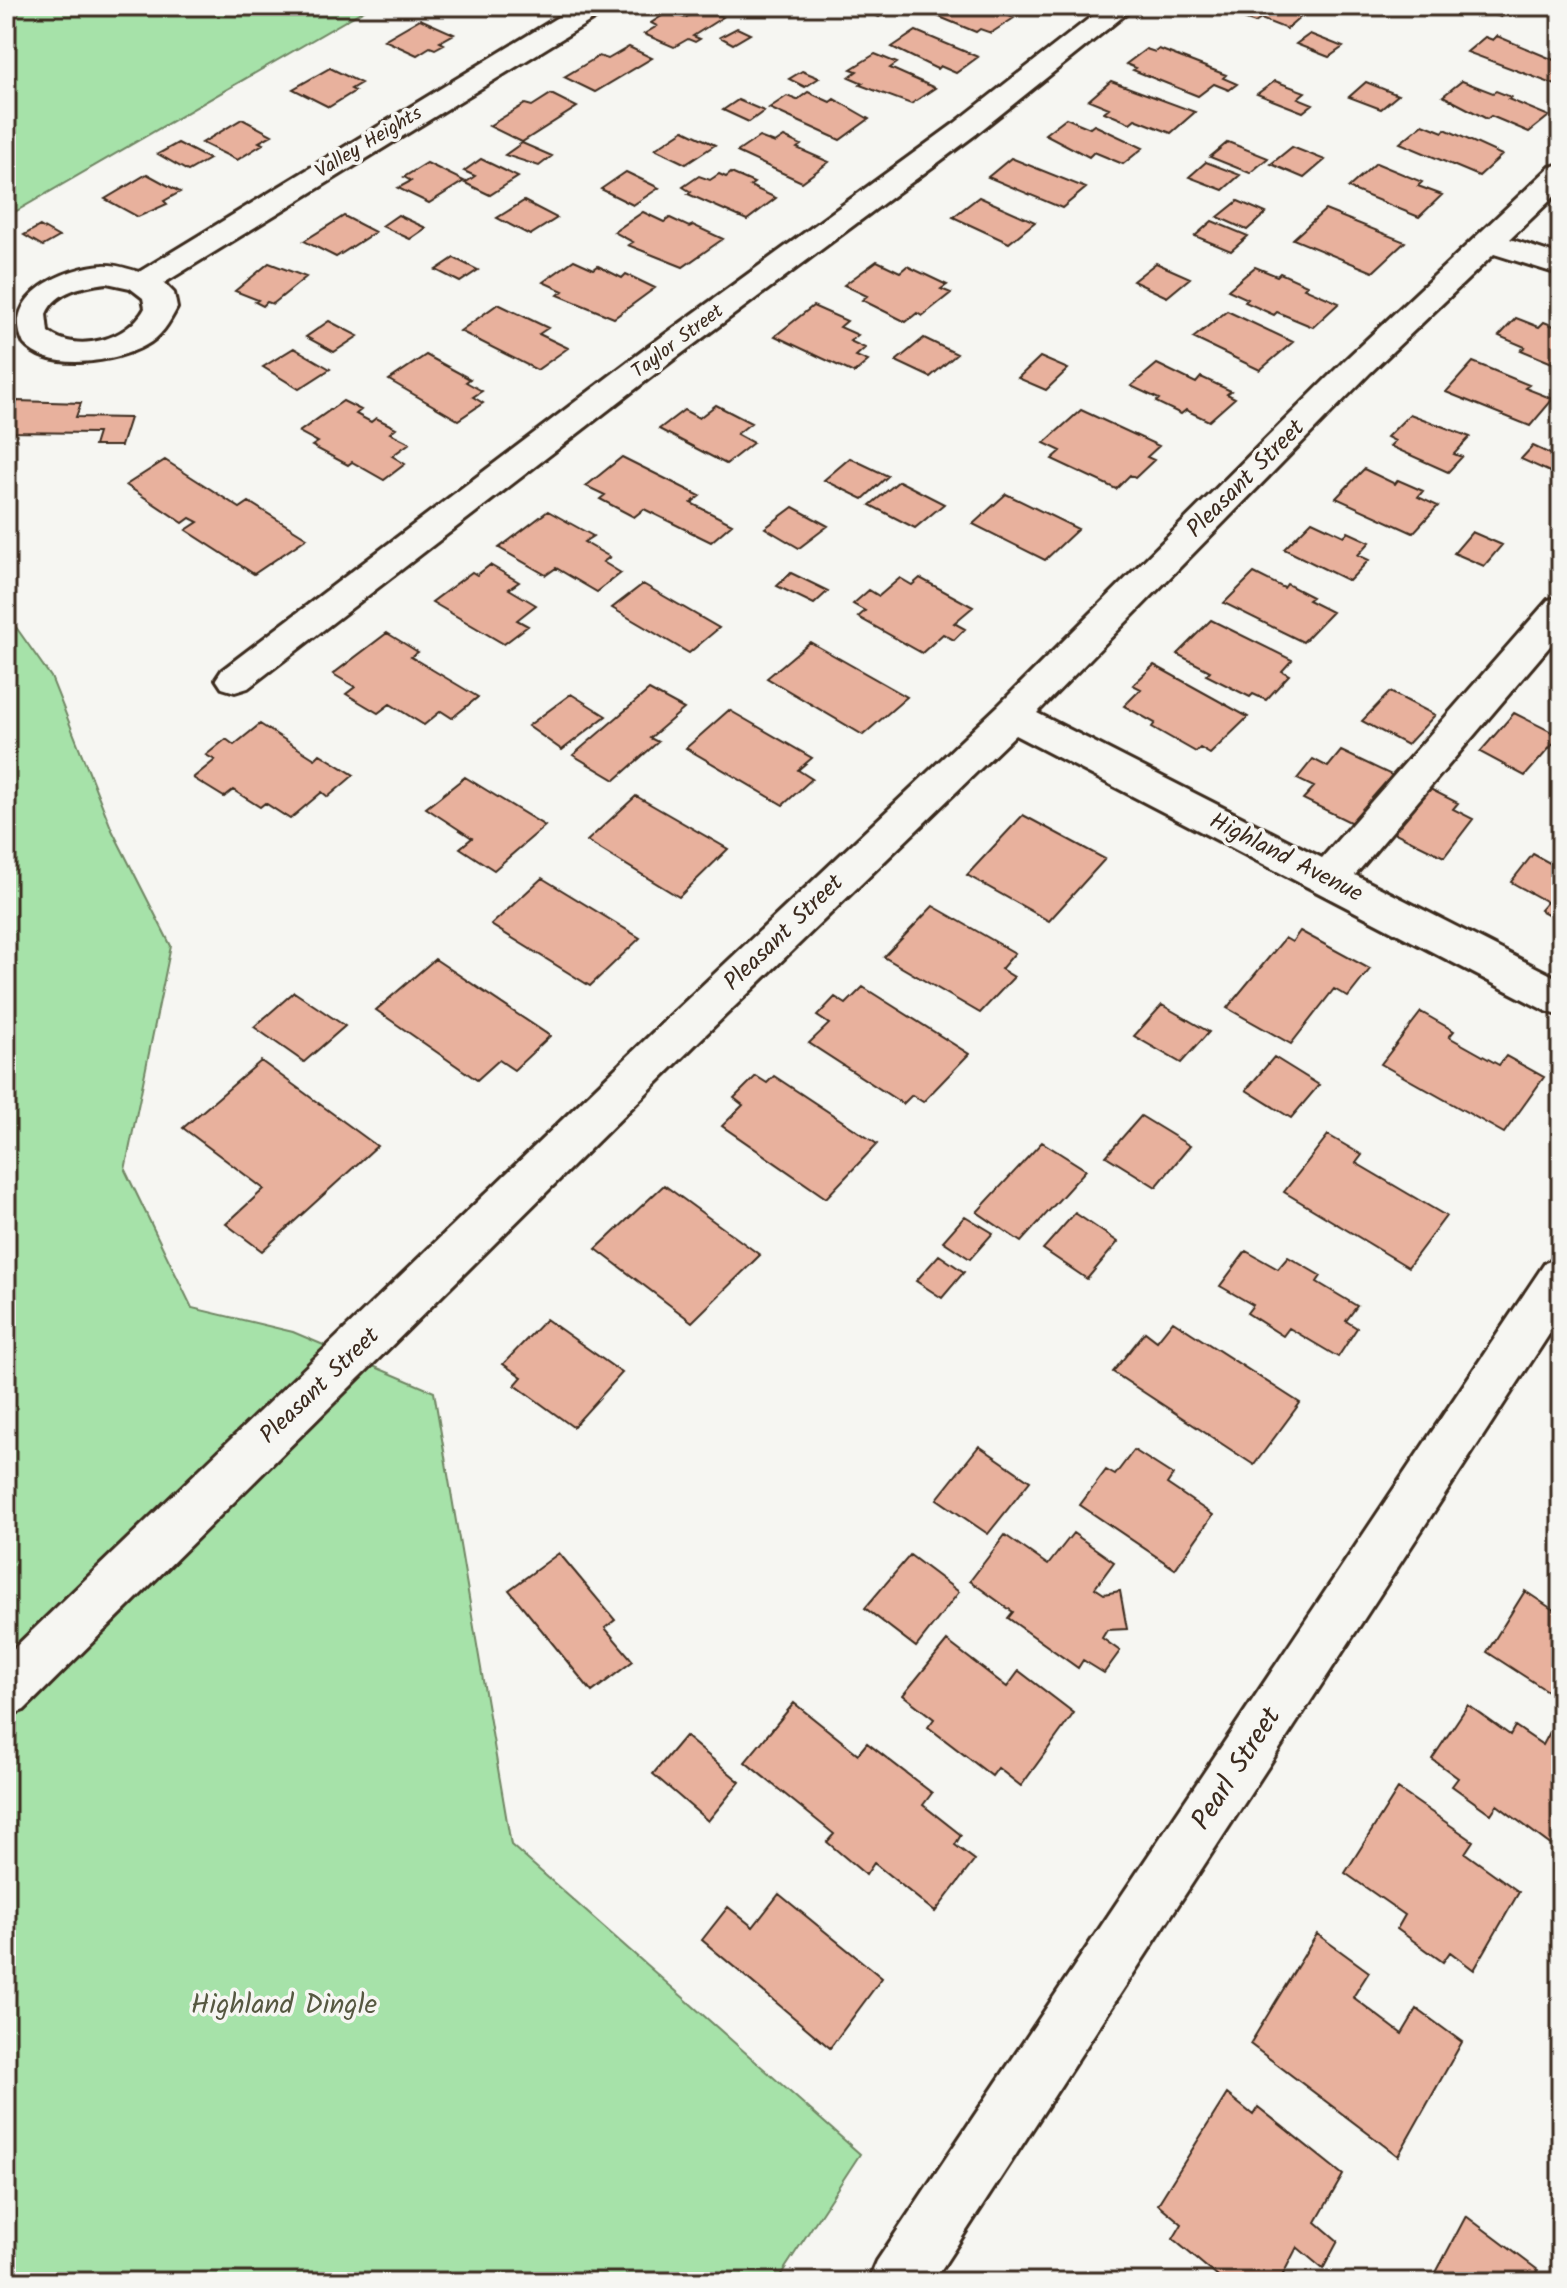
<svg xmlns="http://www.w3.org/2000/svg" width="1567" height="2288" font-family="Kalam,sans-serif">
<style>
.green{fill:#a6e2a9;stroke:#708664;stroke-width:2}
.building{fill:#e8b19d;stroke:#3b2a1e;stroke-width:2}
.lines{fill:none;stroke-linecap:round;stroke-linejoin:round}
.minor-casing{stroke:#3b2a1e;stroke-width:6}
.minor{fill:#f6f6f2;fill-rule:evenodd}
.labels{text-anchor:middle;dominant-baseline:central;stroke-width:7;stroke-linejoin:round;paint-order:stroke}
.far-street-label{font-size:20px;fill:#3b2a1e;stroke:#f6f6f2}
.street-label{font-size:24px;fill:#3b2a1e;stroke:#f6f6f2}
.near-street-label{font-size:28px;fill:#3b2a1e;stroke:#f6f6f2}
.near-park-label{font-size:28px;fill:#565841;stroke:#f6f6f2}
</style>
<rect width="100%" height="100%" fill="#f6f6f2"/>
<filter id="ink" filterUnits="userSpaceOnUse"><feTurbulence type="fractalNoise" baseFrequency=".0125" numOctaves="2"/><feDisplacementMap in="SourceGraphic" scale="16" xChannelSelector="R" yChannelSelector="G"/><feConvolveMatrix kernelMatrix="1 2 1 2 8 2 1 2 1" color-interpolation-filters="sRGB"/></filter>
<g filter="url(#ink)">
<path class="green" d="M6,6H371L6,217Z
M6,613L51,677L112,830L171,946L125,1170L192,1308L293,1332L434,1392L511,1845L860,2154L776,2282H6Z"/>
<path class="building" d="M852,6H896L879,17Z
M913,6H985L1014,18L991,33L980,29L976,32Z
M1220,6H1277L1303,15L1287,29L1261,19L1255,23L1231,15L1235,12Z
M1470,6H1514L1501,17Z
M701,8L723,17L693,36L700,39L695,42L688,39L674,47L644,34L657,26L651,23L668,12L685,18Z
M420,19L454,34L440,42L444,44L435,49L430,47L417,55L384,40Z
M737,28L750,34L733,44L720,37Z
M916,31L978,57L956,73L940,66L937,69L892,47Z
M1310,34L1343,47L1329,57L1296,44Z
M1497,36L1561,63V84L1558,86L1467,52L1485,37L1493,40Z
M629,47L652,58L595,92L564,77L599,56L608,59Z
M1146,49L1155,52L1159,49L1226,75L1223,78L1237,84L1229,90L1214,84L1198,96L1133,70L1136,68L1126,64Z
M875,54L897,63L890,68L935,88L911,104L860,85L863,83L849,77L857,71L851,69Z
M330,68L361,83L351,89L355,91L329,107L293,89Z
M802,71L819,78L805,87L789,79Z
M1111,81L1195,112L1171,133L1135,119L1130,123L1104,112L1109,108L1089,100Z
M1275,81L1305,92L1298,98L1313,104L1303,112L1257,94Z
M1462,81L1493,93L1496,91L1511,97L1508,99L1549,116L1529,132L1491,116L1487,119L1443,96Z
M1366,82L1398,95L1381,109L1349,97Z
M808,92L830,102L834,99L869,119L840,140L769,108L787,96L797,100Z
M551,94L577,107L522,142L489,126L525,104L532,106Z
M738,100L764,111L749,122L723,110Z
M1066,118L1090,128L1094,125L1143,148L1123,164L1094,152L1089,157L1045,134Z
M242,119L272,135L259,142L263,144L237,160L202,143Z
M1423,124L1443,132L1445,129L1502,155L1479,176L1400,143Z
M684,130L715,145L686,164L655,149Z
M759,137L775,143L784,137L801,145L797,148L829,162L802,182L737,152Z
M1228,142L1268,158L1250,173L1210,157Z
M178,143L209,159L188,171L158,154Z
M522,143L552,156L539,166L505,155Z
M1292,147L1325,160L1304,178L1271,164Z
M1011,158L1086,188L1062,208L988,177Z
M481,159L518,177L490,195L465,183L475,176L464,171Z
M1206,162L1240,175L1223,190L1189,177Z
M427,163L464,181L429,203L398,188L411,181L404,177Z
M1376,163L1422,182L1418,186L1442,195L1419,217L1348,188Z
M626,172L659,188L633,205L601,189Z
M731,173L754,183L750,186L776,198L747,220L688,194L691,192L683,187L699,176L710,180L719,174L726,177Z
M147,174L180,192L164,201L167,204L138,217L105,199Z
M979,197L1035,222L1009,243L953,217Z
M524,201L557,218L530,235L497,218Z
M1238,201L1266,213L1247,230L1218,217Z
M1325,210L1405,242L1373,272L1293,239Z
M643,212L664,222L670,218L689,227L693,225L723,239L683,267L628,245L633,242L614,232Z
M398,215L426,228L410,239L382,226Z
M344,216L375,232L336,257L304,241Z
M1212,221L1248,236L1231,251L1195,236Z
M40,226L59,237L43,246L24,235Z
M454,258L478,270L460,282L436,270Z
M574,260L594,269L598,266L622,278L626,274L655,288L614,318L558,295L563,291L543,282Z
M877,261L900,272L907,266L947,285L941,289L951,293L922,316L917,313L906,322L862,300L867,296L844,285Z
M269,263L306,277L273,304L267,302L263,306L255,302L258,300L235,291Z
M1156,263L1190,278L1167,297L1133,281Z
M1255,267L1277,276L1280,273L1307,285L1304,288L1339,303L1313,327L1277,312L1274,315L1245,302L1248,299L1228,290Z
M498,304L548,328L539,334L568,348L537,370L460,331Z
M813,306L847,321L840,327L858,335L850,341L865,348L856,356L868,361L854,373L775,336Z
M1227,311L1293,342L1260,370L1193,338Z
M1516,318L1539,327L1544,322L1561,329V361L1557,365L1521,350L1525,347L1499,336Z
M329,321L358,336L334,352L306,337Z
M924,338L957,354L930,377L896,361Z
M294,348L330,369L299,389L263,367Z
M426,355L470,379L466,382L482,391L473,397L483,403L458,420L389,380Z
M1040,357L1068,369L1046,390L1018,378Z
M1473,362L1529,385L1525,388L1553,399L1530,426L1446,392Z
M1157,364L1196,383L1201,377L1231,391L1227,394L1235,398L1209,421L1186,410L1181,414L1156,402L1159,399L1131,386Z
M17,401L81,403L76,417L130,418L121,446H94L98,433L6,432Z
M343,401L361,410L356,414L371,422L376,418L396,428L390,433L410,443L392,456L405,464L384,480L352,462L348,465L312,446L318,442L299,432Z
M716,405L751,423L737,434L753,443L726,464L659,429L684,410L699,418Z
M1081,410L1159,446L1147,457L1154,460L1135,478L1130,475L1116,489L1052,459L1061,451L1044,443Z
M1410,414L1470,437L1454,454L1462,457L1448,472L1390,446L1395,441L1387,437Z
M1533,446L1561,459V477L1521,459Z
M622,457L700,496L691,503L732,524L711,542L644,509L634,517L600,499L605,495L586,486Z
M850,458L888,476L863,499L824,480Z
M165,460L240,508L249,502L307,538L254,574L186,530L198,522L190,518L183,523L126,485Z
M1364,469L1395,484L1398,480L1423,491L1418,497L1438,506L1413,533L1336,498Z
M899,481L944,504L915,528L870,505Z
M1006,494L1078,529L1045,560L973,524Z
M793,507L828,526L799,548L765,528Z
M548,511L593,536L584,542L610,557L603,562L621,573L597,592L556,568L546,575L499,548Z
M1312,521L1344,536L1348,532L1370,542L1358,555L1369,560L1349,581L1284,549Z
M1472,532L1502,545L1484,566L1454,553Z
M490,565L519,582L509,589L536,605L517,620L528,626L504,644L432,602L472,572L477,575Z
M791,573L828,591L814,604L777,586Z
M1254,573L1284,588L1287,584L1312,597L1308,600L1332,612L1303,642L1224,603Z
M900,578L912,585L920,578L973,607L954,623L965,629L954,640L943,634L922,653L858,617L865,611L853,604L869,590L879,596Z
M643,584L719,628L689,653L612,608Z
M1211,620L1292,660L1282,671L1289,675L1266,700L1253,694L1250,697L1206,675L1210,671L1177,654Z
M387,633L418,652L411,657L478,697L452,718L441,711L424,725L390,704L378,713L346,694L355,687L333,674Z
M810,642L907,697L863,735L767,678Z
M1154,665L1248,717L1210,754L1200,748L1196,752L1152,727L1155,723L1124,706L1141,689L1133,685Z
M649,690L684,709L650,738L658,742L615,780L573,755Z
M1390,692L1435,715L1407,745L1362,721Z
M571,694L606,716L562,750L528,726Z
M729,710L812,758L798,770L812,779L783,805L686,748Z
M1514,713L1560,736L1525,776L1480,752Z
M260,724L315,759L320,754L354,775L328,797L322,792L290,819L265,803L260,807L233,790L224,797L193,778L215,760L206,755L226,739L234,745Z
M1341,751L1396,777L1358,826L1303,799L1314,787L1297,779L1313,759L1328,767Z
M465,777L545,826L494,870L460,848L472,838L426,808Z
M1420,784L1458,803L1453,809L1473,819L1444,857L1385,828Z
M636,796L728,849L679,897L587,841Z
M1023,815L1105,859L1049,921L967,875Z
M1533,854L1561,869V921L1540,910L1547,902L1511,882Z
M542,878L640,938L590,986L491,925Z
M933,906L1015,953L1001,969L1014,977L980,1013L884,957Z
M1300,931L1370,969L1348,997L1334,989L1291,1044L1227,1008L1285,938L1292,942Z
M435,959L550,1036L514,1070L499,1060L477,1080L376,1010Z
M863,987L969,1054L923,1102L912,1095L903,1104L809,1043L829,1024L817,1016L835,997L846,1004Z
M294,992L345,1026L304,1062L254,1027Z
M1162,1005L1209,1032L1181,1063L1134,1036Z
M1421,1012L1454,1031L1449,1037L1499,1065L1506,1056L1544,1077L1504,1133L1381,1064Z
M1274,1057L1319,1085L1291,1118L1246,1090Z
M261,1061L377,1146L262,1251L226,1224L264,1189L183,1128Z
M756,1076L767,1083L774,1076L877,1144L826,1198L722,1126L743,1105L734,1098Z
M1141,1116L1190,1146L1156,1187L1106,1156Z
M1328,1135L1362,1155L1356,1163L1446,1216L1408,1267L1284,1192Z
M1042,1142L1086,1170L1021,1242L977,1212Z
M664,1185L760,1255L692,1322L596,1249Z
M1075,1213L1118,1242L1087,1279L1043,1249Z
M965,1216L993,1233L970,1259L943,1241Z
M1246,1251L1278,1269L1288,1257L1321,1276L1317,1282L1357,1306L1346,1321L1357,1328L1338,1357L1289,1328L1283,1336L1247,1313L1253,1305L1220,1286Z
M939,1255L964,1272L942,1298L916,1281Z
M546,1319L622,1373L573,1427L515,1385L522,1377L503,1364Z
M1173,1321L1300,1403L1254,1465L1113,1372L1145,1332L1157,1341Z
M979,1446L1030,1481L988,1534L937,1499Z
M1134,1450L1173,1475L1167,1484L1213,1515L1175,1569L1080,1505L1106,1470L1115,1475Z
M1073,1533L1114,1562L1095,1588L1104,1594L1120,1591L1127,1629L1107,1630L1102,1638L1120,1651L1104,1673L1083,1660L1078,1668L1008,1618L1013,1612L970,1581L1005,1535L1048,1565Z
M559,1553L615,1620L605,1628L633,1661L592,1692L509,1590Z
M910,1555L959,1592L916,1647L865,1608Z
M1525,1591L1561,1615V1700L1487,1652Z
M947,1641L1007,1687L1019,1671L1074,1713L1021,1786L998,1768L992,1776L928,1727L934,1719L903,1695Z
M794,1703L858,1754L867,1743L932,1793L923,1805L961,1835L955,1845L975,1860L935,1912L874,1863L866,1875L827,1842L834,1834L745,1762Z
M1468,1705L1510,1735L1515,1726L1543,1745L1551,1730L1561,1737V1831L1552,1846L1497,1805L1491,1814L1452,1786L1458,1778L1432,1759Z
M685,1736L740,1782L708,1821L653,1774Z
M1398,1789L1473,1841L1465,1853L1519,1892L1474,1970L1450,1952L1443,1962L1397,1929L1405,1915L1345,1873Z
M779,1894L882,1978L830,2048L702,1940L728,1907L753,1927Z
M1317,1934L1369,1972L1353,1997L1402,2034L1417,2009L1462,2042L1398,2156L1250,2044Z
M1227,2094L1253,2115L1258,2107L1343,2175L1316,2222L1338,2241L1323,2269L1297,2247L1279,2282H1224L1173,2239L1182,2224L1158,2204Z
M1466,2216L1538,2270L1532,2282H1431Z"/>
<g class="lines">
<g class="minor-casing">
<path id="minor" d="M576,6H609L605,12L164,283L174,293L177,308C169,323 161,337 146,345C117,362 49,373 24,344C0,295 67,267 103,265C115,264 128,269 139,272ZM107,283L130,288L143,298L145,308C128,340 77,354 48,332L46,314C56,290 84,286 107,283Z
M1105,6H1136L975,135L673,360L248,688L235,692L222,688L216,679L222,670L649,346L955,123Z
M1561,164V190L1510,239L1561,256V275L1494,254L1370,373L1037,713L1322,858L1548,600L1561,597V633L1355,875L1561,980V1016L1546,1011L1015,735L703,1037L24,1710L6,1717V1656L673,1013L998,706L1346,359L1550,167Z
M1561,1257V1316L933,2282H868L877,2261L1545,1263Z"/>
</g>
<use href="#minor" class="minor"/>
</g>
</g>
<g class="labels">
<g class="far-street-label">
<text transform="translate(369 143) rotate(-31)">Valley Heights</text>
<text transform="translate(678 342) rotate(-37)">Taylor Street</text>
</g>
<g class="street-label">
<text transform="translate(1246 479) rotate(-45)">Pleasant Street</text>
<text transform="translate(1286 858) rotate(27)">Highland Avenue</text>
<text transform="translate(784 933) rotate(-44)">Pleasant Street</text>
<text transform="translate(320 1386) rotate(-44)">Pleasant Street</text>
</g>
<g class="near-street-label">
<text transform="translate(1237 1769) rotate(-57)">Pearl Street</text>
</g>
<g class="near-park-label">
<text x="284" y="2005">Highland Dingle</text>
</g>
</g>
<rect width="1567" height="2288" fill="none" stroke="#f6f6f2" stroke-width="32"/>
<rect x="16" y="16" width="1535" height="2256" fill="none" stroke="#3b2a1e" stroke-width="3" filter="url(#ink)"/>
</svg>
